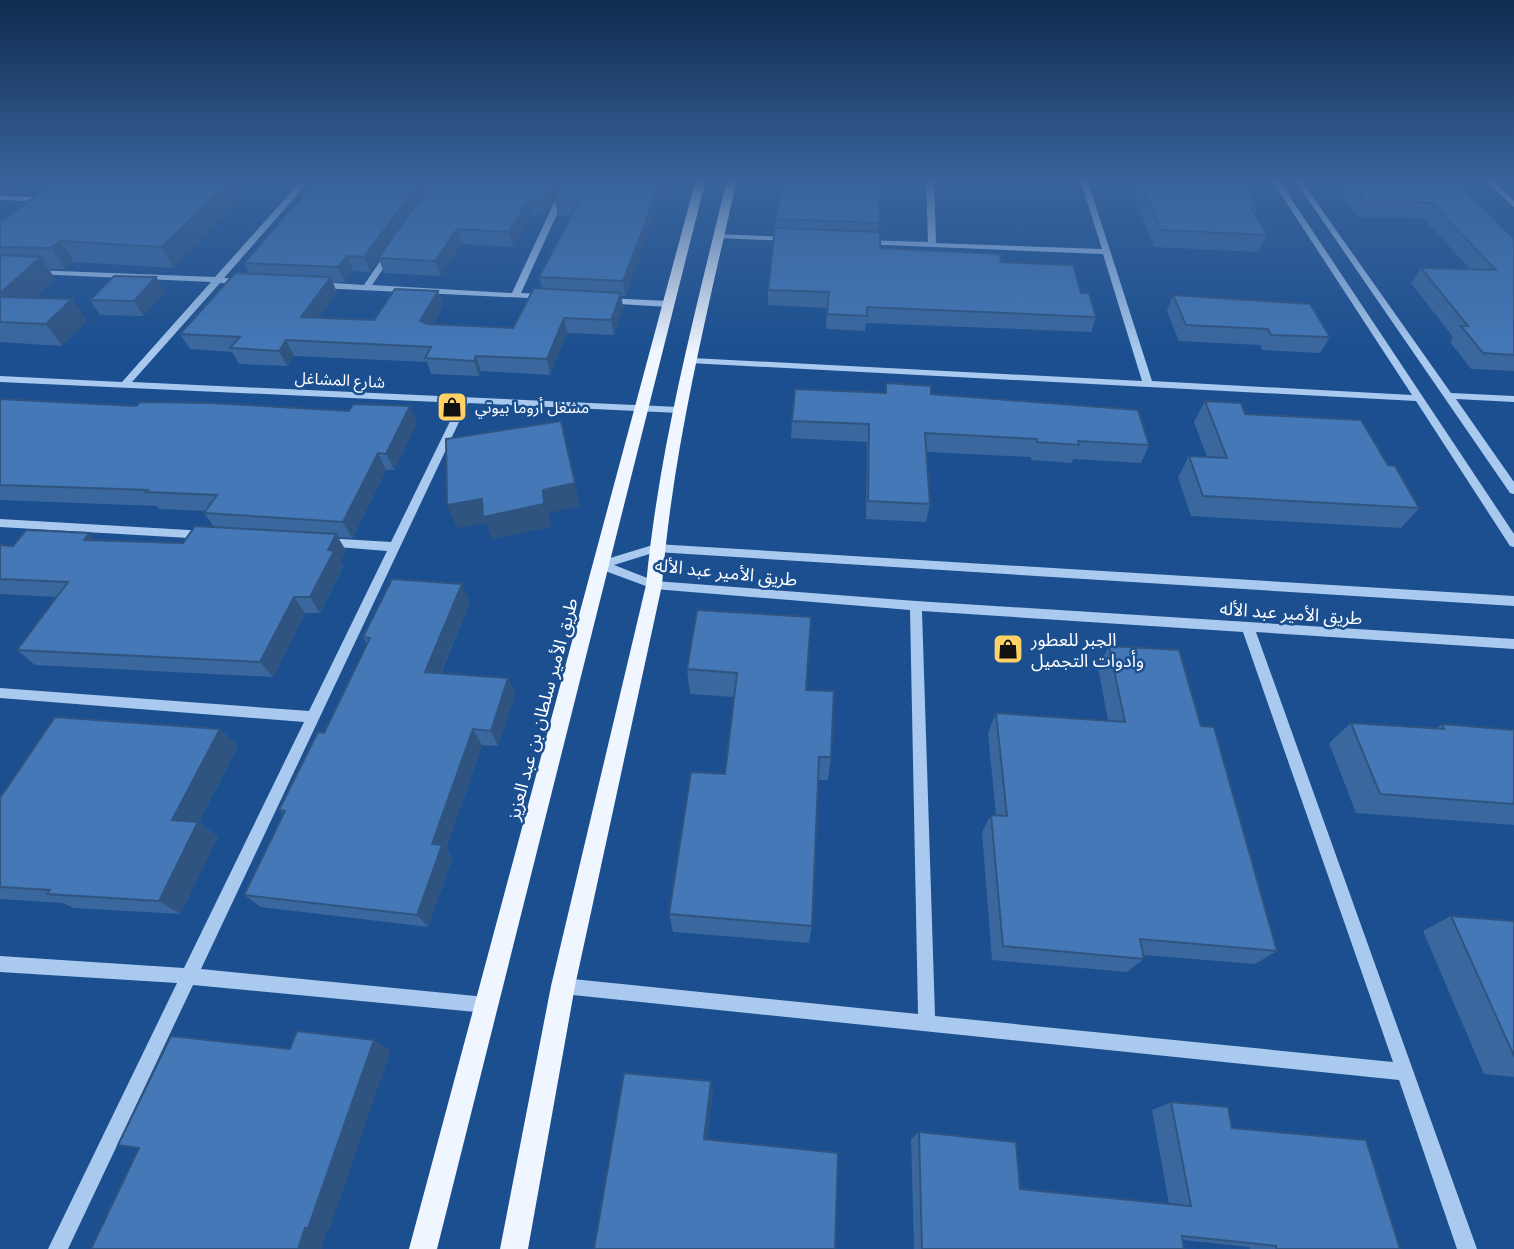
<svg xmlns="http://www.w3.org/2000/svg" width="1514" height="1249" font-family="Roboto,'Noto Sans Arabic',sans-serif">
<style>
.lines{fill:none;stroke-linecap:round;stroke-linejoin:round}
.minor{fill:#a9c9ee;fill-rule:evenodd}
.major{fill:#f0f6ff;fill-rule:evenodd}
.wall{fill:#3a679d}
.shaded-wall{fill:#305480}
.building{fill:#4478b7;stroke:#305480;stroke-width:2}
.labels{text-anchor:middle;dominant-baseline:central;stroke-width:5;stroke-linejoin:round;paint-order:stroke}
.far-street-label{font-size:16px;fill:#fff;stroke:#1b4f8f}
.far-poi-label{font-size:16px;fill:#fff;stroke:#1b4f8f;text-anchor:start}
.street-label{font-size:18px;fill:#fff;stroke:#1b4f8f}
.poi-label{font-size:18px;fill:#fff;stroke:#1b4f8f;text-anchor:start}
</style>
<rect width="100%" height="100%" fill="#1b4f8f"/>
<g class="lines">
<path class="minor" d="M303,179H311L224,278L242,279H245V283H220L132,382L679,407L684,410L679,413L468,403L201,969L486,997L492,999L494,1005L492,1011L486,1013L193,985L68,1249H48L177,983L0,972V956L184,968L304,722L0,698V688L309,711L387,551L325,546L319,542L325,538L391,542L459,403L0,382V376L122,382L211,282L36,274H33V270L215,277Z
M565,179H573L521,293L546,294L549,295V299L319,288L315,285L319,282L364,285L387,251H390L394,253L372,285L512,293Z
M926,179H934L936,243L1102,249L1080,179H1087L1152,381L1412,395L1271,179H1278L1514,534V547L1510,546L1416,401L689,363V359L692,358L1142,381L1103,254L860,244V240H863L928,242Z
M1294,179H1300L1451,393L1514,396V402L1456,399L1514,482V494L1510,493Z
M1483,179H1514V182L1494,181L1514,201V207Z
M0,196L32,197L36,199L32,201L0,200Z
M716,234L789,237L793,239L789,241L719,238H716Z
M606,298L668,301L672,304L668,307L603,303V299Z
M0,519L206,531L212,535L206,539L0,527Z
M656,544L1514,596V606L656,552L614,565L655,581L916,601L1514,639V649L1256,632L1477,1249H1457L1399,1080L563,994L557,992L555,986L557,980L563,978L918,1014L910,610L654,589L597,568L595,565L597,562ZM922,611L1243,632L1393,1062L935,1016Z"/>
<path class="major" d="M696,179H706L437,1249H409Z
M727,179H737C707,314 673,447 662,585L575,986L528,1249H500L551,986L646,585C659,447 695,314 727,179Z"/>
</g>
<path class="wall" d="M58,179H186L185,181L236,204L174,268L74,262L65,269H49L55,279L35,298L87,321L62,346L0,342V223Z
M318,179H564L545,215H531L513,247L462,244L440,276L384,273L379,259L370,272L353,271L345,282H332L337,293L319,317L374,320L438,291L443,306L433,324L513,328L542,288L539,277L571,217L558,216L555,201L668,179L625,296H621L623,308L614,335L567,333L550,375L481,371L479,376L431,374L427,362L294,356L287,366L239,364L232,352L190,349L180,334L249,273L244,263Z
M783,179L895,185L893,199H880L879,232L880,248L1001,262L1081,293L1096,317L1091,332L866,323L865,331L826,329L827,308L768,305V290L776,219Z
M1127,179H1241L1257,207L1254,213L1267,235L1258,252L1154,247Z
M1347,179L1455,180L1514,239V371L1471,369L1450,342L1453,337L1411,283L1421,268L1470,269L1423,218L1357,217L1339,194Z
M156,277L165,292L143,316L100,315L90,300Z
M1173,295L1330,337L1320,353L1262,350L1260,345L1179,341L1167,311Z
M886,383L931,394L1149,445L1141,463L1073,459L1072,463L1031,460V457L927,452L930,504L926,522L866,519L867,442L791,438L792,421L885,393Z
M0,399L136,406L349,411L417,423L394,470H386L352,538L338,537L346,551L340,562L343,567L320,613H305L273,677L35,665L17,650L56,597L0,594V545L13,546L95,540L183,543L214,527L204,513L206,511L159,509L157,506L0,500Z
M1205,401L1245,414L1388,465L1419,508L1401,528L1191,516L1178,477L1189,456L1207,457L1194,422Z
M470,602L441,673L508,678L515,695L498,746L482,745L446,849L452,858L428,927L261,907L244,895L284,814L279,810L324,733L367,644L363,637Z
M697,610L806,690L831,757L828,780H818L812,926L809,943L673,932L669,914L725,774L734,697L690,694L687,669Z
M1109,646L1201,726L1277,951L1255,964L1143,955L1144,959L1127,972L992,960L982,832L991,815H996L988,733L996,713L1108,721L1098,667Z
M1351,723L1437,728L1442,724L1514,730V825L1356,813L1329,743Z
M220,729L238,746L199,822L218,837L180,914L73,908L63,903L0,899V798Z
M1451,916L1514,921V1077L1484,1074L1423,931Z
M1171,1102L1232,1128L1400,1249H1250V1247L1182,1240L1184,1249H914L911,1139L919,1132L1020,1189L1169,1204L1152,1110Z"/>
<path class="shaded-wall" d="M0,179H21L0,194Z
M171,179H186L181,201L171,181Z
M422,179H437L378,258L379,259L370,272L364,257Z
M554,179H564L545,215L542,201Z
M662,179H668L625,296L623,281Z
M227,183L236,204L174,268L162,247Z
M528,200L531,215L513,247L509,232Z
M457,229L462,244L440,276L435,261Z
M60,241L74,262L65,269L51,248Z
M347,256L353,271L345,282L338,267Z
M41,257L55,279L13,318L0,301V293Z
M156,277L165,292L143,316L134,301Z
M331,277L337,293L308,332L301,317Z
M438,291L443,306L425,337L420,321Z
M621,293L623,308L614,335L611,320Z
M72,299L87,321L62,346L46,324Z
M564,318L567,333L550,375L547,359Z
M286,340L294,356L287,366L279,351Z
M476,356L481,371L479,376L474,361Z
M410,406L417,423L394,470L386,454Z
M561,421L580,506L549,513L551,527L492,539L486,523L457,528L447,505L543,490Z
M378,453L386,470L352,538L343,522Z
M89,533L104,550L84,540Z
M336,534L346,551L340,562L343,567L320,613L310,597L328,550Z
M462,584L470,602L434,688L425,672Z
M294,597L305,613L273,677L260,662Z
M508,678L515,695L498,746L491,731Z
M220,729L238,746L199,822L218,837L180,914L159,901L172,820Z
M473,729L482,745L446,849L452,858L428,927L417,915L432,844Z
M374,1040L391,1050L329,1231L327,1230L321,1249H298Z
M711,1081L713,1090L707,1146L704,1139Z"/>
<path class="building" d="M58,179H171V181L227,183L162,247L60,241L51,248L0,247V223Z
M318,179H422L364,257L347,256L338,267L244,263Z
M434,179H554L542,201L528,200L509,232L457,229L435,261L378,258Z
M566,179H662L623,281L539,277L578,203L555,201Z
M783,179H894L895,185L880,184V223L776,219Z
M1139,179H1241L1257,207L1250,206L1267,235L1161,230Z
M1347,179L1455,180L1514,239V355L1483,353L1461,326H1468L1421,268L1496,270L1432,203L1366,202Z
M775,228L880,232V248L1000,254L1001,262L1073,265L1081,293H1089L1096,317L867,307V316L827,314L829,292L768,290Z
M0,255L41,257L0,293Z
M235,273L331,277L301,317L374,320L395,289L438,291L420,321L428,324L513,328L534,288L621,293L611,320L564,318L547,359L476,356L474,361L425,358L431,347L286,340L279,351L230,348L240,337L180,334Z
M114,276L156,277L134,301L90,300Z
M1173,295L1310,304L1330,337L1271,335L1268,329L1186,325Z
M0,297L72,299L46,324L0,322Z
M886,383L931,386V394L1138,410L1149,445L1078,441L1079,445L1037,442V439L925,433L930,504L868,501L869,424L792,421L795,389L886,393Z
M0,399L136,406L140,402L212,403L349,411L353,404L410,406L386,454L378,453L343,522L204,513L217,495L146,492L148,490L0,485Z
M1205,401L1241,403L1245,414L1361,420L1388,465L1395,466L1419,508L1203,496L1189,456L1227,458Z
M561,421L575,483L543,490L544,504L483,517L482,499L447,505L446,439Z
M195,526L336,534L328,550L334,551L310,597H294L260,662L17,650L68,582L0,579V545L13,546L26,530L89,533L84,540L183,543Z
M392,579L462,584L425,672L508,678L491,731L473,729L432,844L442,845L417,915L244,895L285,811L279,810L318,732L324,733L370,638L363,637Z
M697,610L811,617L806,690L834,691L831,757H819L812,926L669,914L691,772L725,774L737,673L687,669Z
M1109,646L1179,650L1201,726L1214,727L1277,951L1140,939L1144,959L1003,946L991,815L1007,816L996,713L1125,722Z
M55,717L220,729L172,820L198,822L159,901L47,894L50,890L0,887V798Z
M1351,723L1444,729L1442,724L1514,730V804L1380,794Z
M1451,916L1514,921V1056Z
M297,1031L374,1040L308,1228H305L298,1249H91L139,1148L118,1145L171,1036L290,1049Z
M624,1073L711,1081L704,1139L838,1153L835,1249H594Z
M1171,1102L1228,1107L1232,1128L1366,1140L1400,1249H1276V1246L1182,1236L1184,1249H922L919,1132L1016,1142L1020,1189L1191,1206Z"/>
<linearGradient id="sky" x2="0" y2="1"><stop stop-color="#0f2b4f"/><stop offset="0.51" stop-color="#39639b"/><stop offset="1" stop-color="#39639b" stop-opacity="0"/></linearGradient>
<rect width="1514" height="353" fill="url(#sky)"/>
<defs>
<g id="shop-square" transform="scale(1.575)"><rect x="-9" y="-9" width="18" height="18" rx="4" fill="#ffd166" stroke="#1b4f8f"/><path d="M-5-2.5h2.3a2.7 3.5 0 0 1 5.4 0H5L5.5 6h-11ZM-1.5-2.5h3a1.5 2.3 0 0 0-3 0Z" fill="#111"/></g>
</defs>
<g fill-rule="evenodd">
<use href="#shop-square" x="452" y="407"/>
<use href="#shop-square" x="1008" y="649"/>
</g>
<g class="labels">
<g class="far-street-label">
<text transform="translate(340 380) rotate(3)">شارع المشاغل</text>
</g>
<g class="far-poi-label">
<text x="475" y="407">مشغل أروما بيوتي</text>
</g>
<g class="street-label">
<text transform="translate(726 572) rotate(6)">طريق الأمير عبد الأله</text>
<text transform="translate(1291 613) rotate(4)">طريق الأمير عبد الأله</text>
<text transform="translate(542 709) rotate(-75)">طريق الأمير سلطان بن عبد العزيز</text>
</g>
<g class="poi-label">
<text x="1031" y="639">الجبر للعطور<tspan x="1031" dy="21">وأدوات التجميل</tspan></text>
</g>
</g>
</svg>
